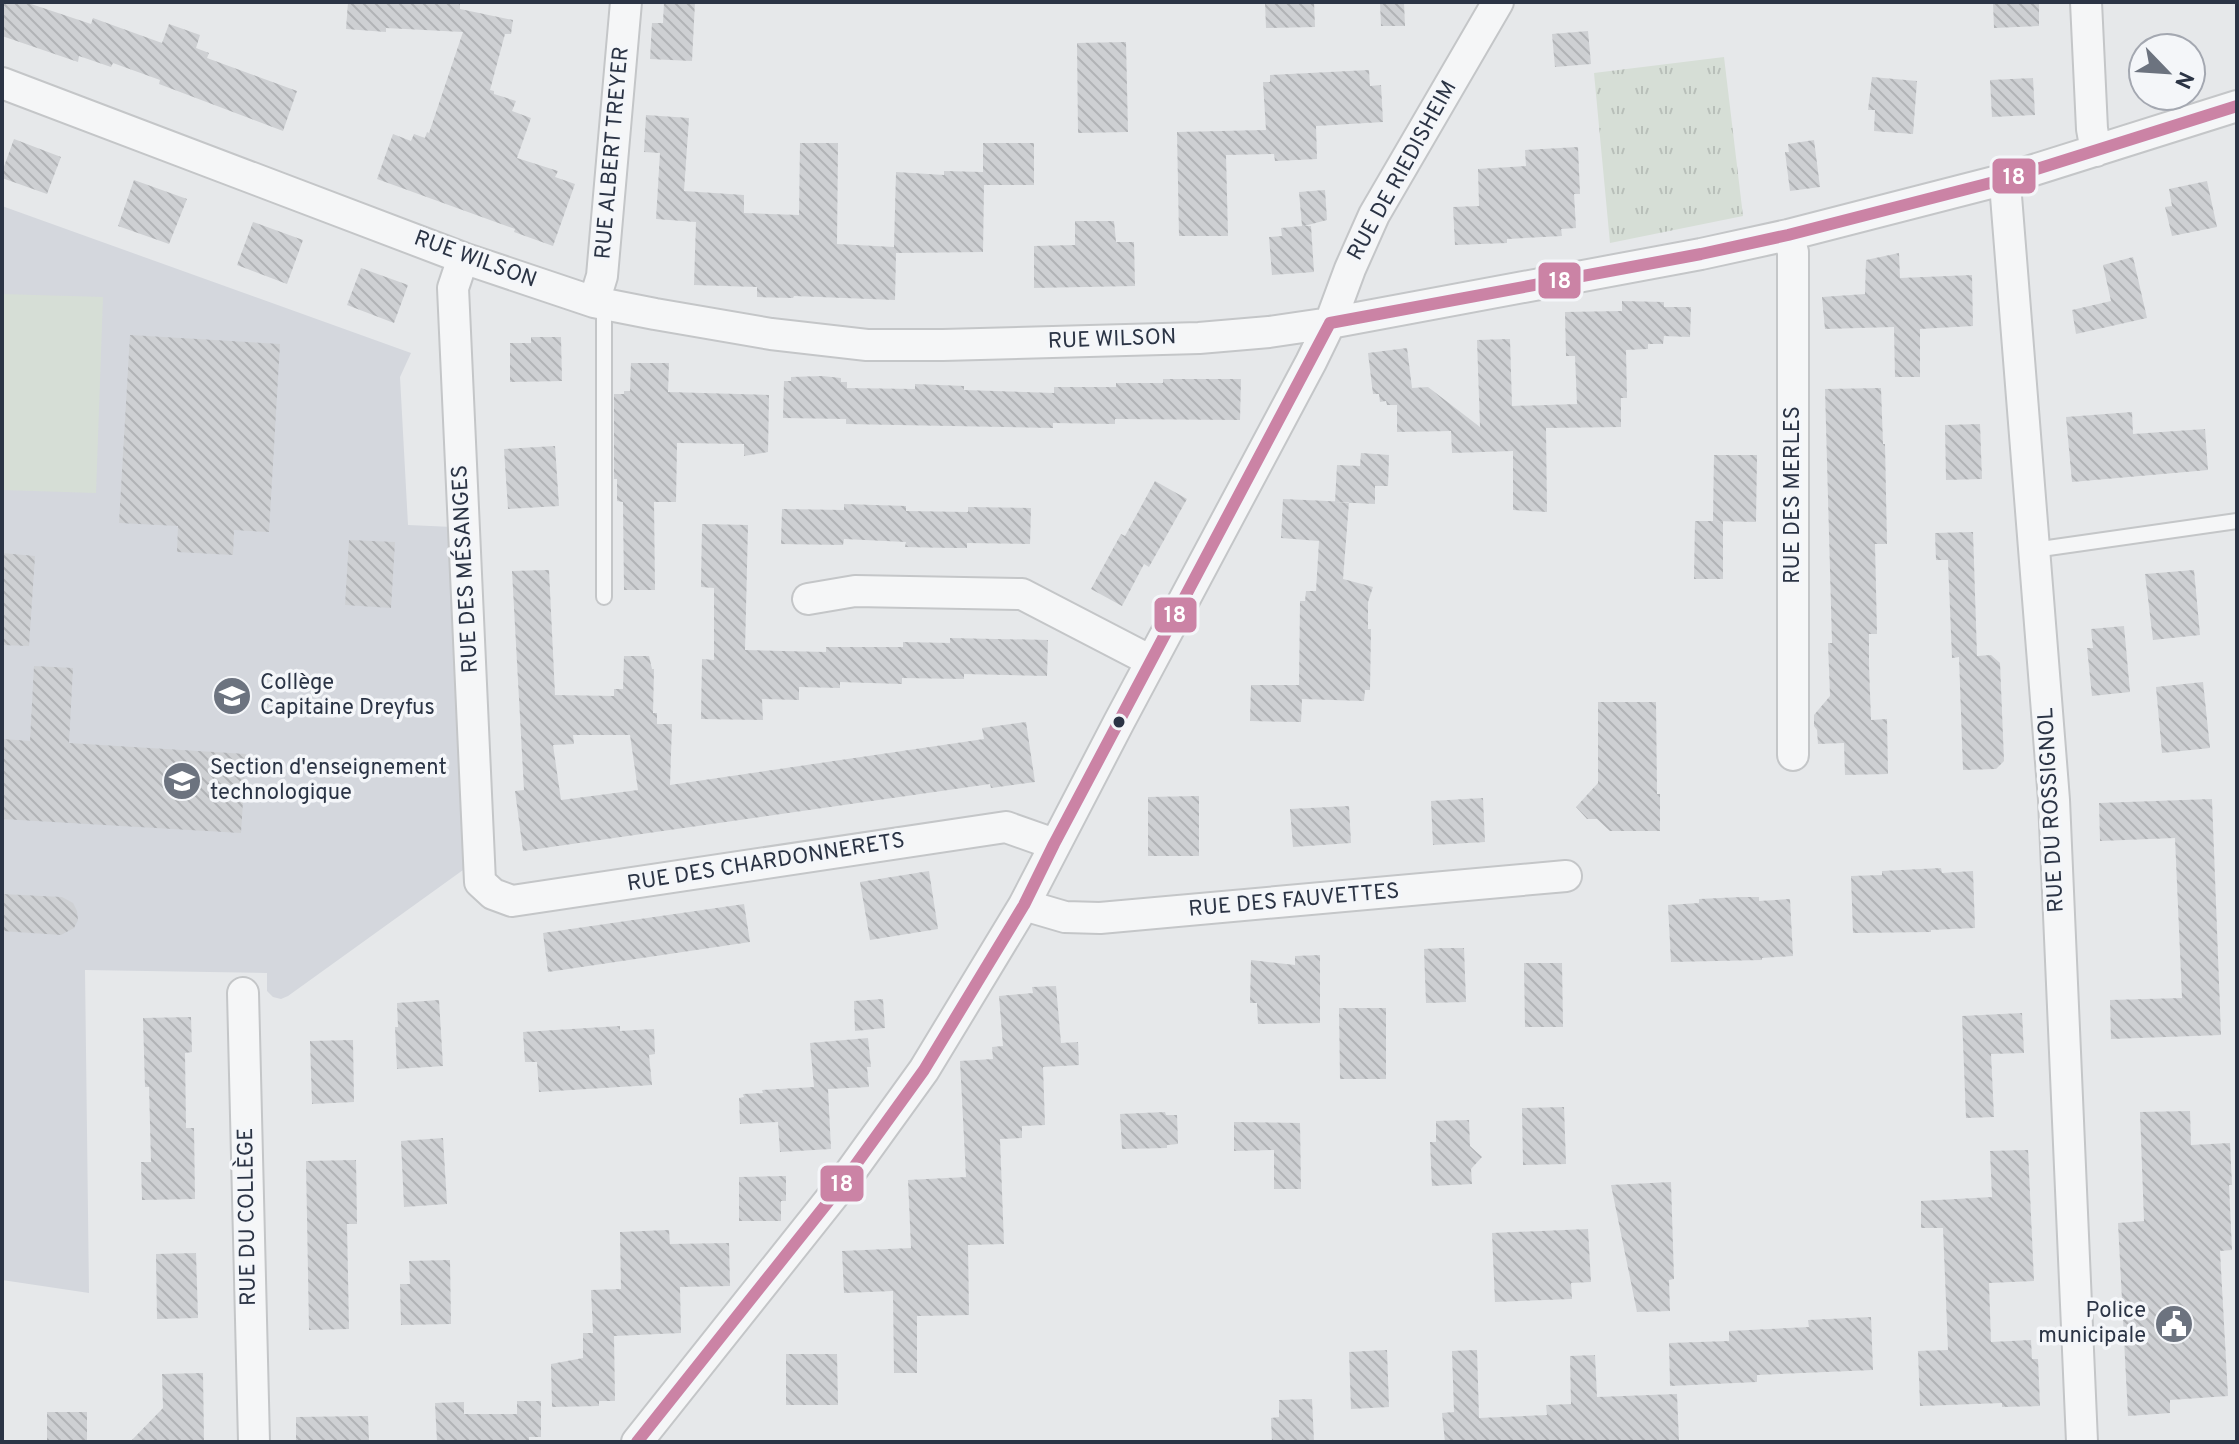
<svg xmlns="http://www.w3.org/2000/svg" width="2239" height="1444" font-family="Overpass,sans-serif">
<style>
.built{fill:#d4d7dd}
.grass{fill:url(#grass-tufts)}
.pitch{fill:#d6ded6}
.building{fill:url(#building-back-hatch);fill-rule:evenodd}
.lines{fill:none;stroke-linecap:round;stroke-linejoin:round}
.service-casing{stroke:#c4c6c8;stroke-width:18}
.minor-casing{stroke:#c4c6c8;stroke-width:34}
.service{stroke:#f5f6f7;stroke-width:14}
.minor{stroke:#f5f6f7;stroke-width:30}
.bus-1-casing{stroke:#f4f6f9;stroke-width:18}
.bus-1{stroke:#cb83a5;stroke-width:12}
.bus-dot{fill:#2b3445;stroke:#f4f6f9;stroke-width:3}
.labels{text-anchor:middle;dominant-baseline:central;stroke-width:7;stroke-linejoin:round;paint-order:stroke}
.street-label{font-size:22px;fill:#2b3445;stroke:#f4f6f9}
.poi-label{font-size:22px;fill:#2b3445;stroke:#f4f6f9;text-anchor:start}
.line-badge{stroke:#f4f6f9;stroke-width:3}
.badge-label{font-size:22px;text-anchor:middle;font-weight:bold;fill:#fff}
</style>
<defs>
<pattern id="grass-tufts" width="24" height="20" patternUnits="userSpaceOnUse" patternTransform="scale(2)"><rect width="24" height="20" fill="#d6ded6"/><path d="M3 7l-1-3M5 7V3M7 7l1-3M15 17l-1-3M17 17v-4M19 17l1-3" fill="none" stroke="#b8bfb9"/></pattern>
<pattern id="building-back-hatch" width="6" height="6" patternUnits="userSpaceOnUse" patternTransform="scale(2)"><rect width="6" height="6" fill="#ced0d3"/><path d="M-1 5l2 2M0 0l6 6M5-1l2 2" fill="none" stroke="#b1b3b6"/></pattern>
</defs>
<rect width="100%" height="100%" fill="#e6e8ea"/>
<path class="built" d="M2,206L411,353L400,377L408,525L453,527L470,865L288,996L281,999L273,997L267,991V973L85,970L89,1293L2,1280Z"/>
<path class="grass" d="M1724,57L1743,216L1610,243L1594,73Z"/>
<path class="pitch" d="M2,294L103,297L96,493L2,490Z"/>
<path class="building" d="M2,2H25L91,24L93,18L162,43L169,24L200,35L196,48L209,53L207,58L297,91L283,131L159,84L160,80L113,63L111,67L79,56L78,62L2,36Z
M348,2H460V9L513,20L511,34H505L490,90L494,91V94L516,101L512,111L531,118L517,158L558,171L555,177L575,184L553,246L514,232L515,229L377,179L393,134L411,141L414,134L425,138L427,132L429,133L463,32L386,28V32L346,29Z
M664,2H695L692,61L650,59L652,23H663Z
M1265,2H1314L1315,27L1266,28Z
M1380,2H1404L1405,26H1381Z
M1993,2H2039V26L1994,28Z
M1588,31L1591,64L1555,67L1552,34Z
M1126,42L1128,132L1078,133L1077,43Z
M1369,70L1370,86L1381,85L1383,122L1316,126L1317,159L1275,161L1274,154L1226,155L1228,236H1179L1177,132L1266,130L1263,82H1270V75Z
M1872,77L1917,81L1913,134L1874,131L1875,110H1868Z
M2033,78L2035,115L1992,117L1990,80Z
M646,115L689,118L684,191L744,195V213L799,215L800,143H838L837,244L894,247L896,172L944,175V171L983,172V143H1034V185H984L983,252L896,253L895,300L794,296L793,298L757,297V287L694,285L696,222L656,219L660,153L644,152Z
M14,139L61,157L47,194L2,178V172Z
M1814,140L1820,187L1790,191L1785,152H1789L1788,144Z
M1578,147L1580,194H1574L1576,228L1561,229L1562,236L1507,239V243L1455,245L1453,207L1479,206L1478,169L1526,166L1525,150Z
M134,180L187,199L169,244L118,226Z
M2207,181L2217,227L2172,236L2165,207L2172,206L2169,189Z
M1325,190L1327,220L1304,226H1311L1314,272L1272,275L1269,237L1282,236L1281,228L1302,226L1299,192Z
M1075,221H1114L1116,242H1134L1135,286L1034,288V246L1075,245Z
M253,222L303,240L287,284L237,265Z
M1899,253L1900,278L1972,275L1973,326L1920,329V377H1895L1894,327L1825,329L1822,297L1865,294L1866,260Z
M2133,257L2147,318L2076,334L2072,310L2111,301L2103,265Z
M361,268L408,285L394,323L347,305Z
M1622,301L1664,302V307H1691L1690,337L1664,336L1663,344H1648V349L1626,350L1627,398H1621V427L1546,428L1547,512L1513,510V451L1452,453L1451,431L1397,432V405H1387L1386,401L1380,402L1379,394H1373L1368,353L1407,348L1412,388L1428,387L1480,427L1477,340L1510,339L1512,406L1577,404L1575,356H1566L1565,312L1622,311Z
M130,335L280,344L269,532L234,530L233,555L177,552L178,526L119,523Z
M531,337H561L562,381L510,382V343H531Z
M631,363H669L668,392L769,395L768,452L744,456V444L677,443L676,502H654L655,590H624L623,502L617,501V479H614V394H624V391H630Z
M822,376L841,378V382H847V388L915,389V384L964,386V390L1054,393V387H1116V383H1163V379H1241L1240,420L1115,419V424L1053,423V428L846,424V419L783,418L784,381H791V377Z
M1881,388L1883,444H1885L1887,544H1875L1877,634H1869V666L1871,720L1887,719L1888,774L1845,775L1844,743L1818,744L1817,730L1814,726V715L1830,696L1828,643H1832L1825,389Z
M2132,412L2133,434L2205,429L2208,470L2072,482L2066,417Z
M1980,424L1982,479L1946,480L1945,425Z
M555,446L559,506L508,509L504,449Z
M1361,453L1389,455L1388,486H1375V504L1335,502L1337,465L1360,466Z
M1714,455H1757L1756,522L1713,521Z
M1155,481L1187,499L1149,567L1144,564L1122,606L1091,589L1121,534L1125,536Z
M1283,499L1349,502L1343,579L1373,587L1368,602V629H1371L1370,690H1365L1364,701L1302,699L1301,722L1250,721L1251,685H1299L1300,601H1305L1306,591H1316L1319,541L1281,538Z
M844,504L906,506V511L968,512V507L1031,508L1030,544L967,543V548H952L905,547L906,542L844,539L843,545L781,544L782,509L844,510Z
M1695,521H1723V579H1694Z
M702,524L748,525L745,650L826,652V647H903V642L950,643V638L1048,640L1047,676L964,674V679L902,678V684L840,682V688L799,687V700L762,699L763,720L701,719L702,659L714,660V588L701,587Z
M1973,532L1977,656L1991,655L2000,663L2004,761L1996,769L1963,770L1959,657L1952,658L1948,560H1936L1935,533Z
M349,540L395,542L391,608L345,605Z
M2,553L35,556L29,646L2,645Z
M549,570L555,695L614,696V689H623L624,656H649L652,669H654L653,713H657V724H672L670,785L984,739L982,728L1026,722L1035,782L991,788L990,784L523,851L515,791L524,790L512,571ZM573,735H630L638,790L561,800L553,745L574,744Z
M2194,570L2200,635L2153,640L2145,574Z
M2124,626L2130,692L2092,696L2087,648H2093L2091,629Z
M34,666L73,668L69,743L246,754L241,833L2,819V739L30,741Z
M2203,682L2210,748L2162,753L2156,687Z
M1598,702H1656L1657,794H1660V831H1610L1597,819H1587L1576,807L1598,783Z
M1199,796V856H1148V797Z
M1483,798L1485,842L1433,845L1431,801Z
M2212,799L2221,1035L2111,1039L2110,1000L2182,998L2175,838L2100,841L2099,803Z
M1349,806L1351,843L1293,847L1290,809Z
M1941,868L1942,873L1973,871L1975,928L1931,930V932L1853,933L1851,876L1882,875V871Z
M929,871L938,929L870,940L860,882Z
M2,894L62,897L73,903L77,911L78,920L74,928L61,935L2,931Z
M1741,897H1759V901L1790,899L1793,956L1762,958V960L1671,962L1668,905L1699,903V899Z
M744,904L750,942L548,972L543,933Z
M1444,948H1464L1466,1002L1426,1003L1424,949Z
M1320,955V1023L1258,1024L1257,1003H1250L1251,960L1295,965V956Z
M1524,963H1562L1563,1027H1525Z
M1056,986L1061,1043L1078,1042L1079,1065L1043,1067L1045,1125L1022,1126V1138L1000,1139L1004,1244L968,1245L969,1315L917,1316V1373H894L893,1291L844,1293L842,1251L911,1248L908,1180L966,1177L960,1061L993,1059L992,1047L1003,1046L999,996L1033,993L1032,987Z
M883,999L885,1028L855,1031L854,1001Z
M439,1000L443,1066L397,1069L395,1027H398L397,1003Z
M1339,1008H1386V1079H1340Z
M2022,1013L2024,1053L1991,1054L1994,1117L1966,1118L1962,1016Z
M191,1017L192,1052L185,1053L186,1128H194L195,1199L142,1200L141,1162H151L149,1087H145L143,1018Z
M620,1026V1031L654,1029L655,1054L649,1055L652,1085L539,1092L537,1062H525L523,1032Z
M868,1038L871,1067H867L869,1087L828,1089L831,1149L780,1152L778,1122L740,1124L739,1098L744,1097L743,1094L763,1093L762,1090L814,1087L810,1043Z
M353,1040L354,1102L312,1104L310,1041Z
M1564,1107L1566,1164L1523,1165L1522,1108Z
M2190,1111L2191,1145L2230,1143L2232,1185H2229L2232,1250L2220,1251L2228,1396L2170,1400V1413L2128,1416L2118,1223L2144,1221L2140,1112Z
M1165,1112L1166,1115H1177L1178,1144L1167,1145V1148L1122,1149L1120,1114Z
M1469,1120L1470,1146L1482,1157L1471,1169L1472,1184L1432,1186L1430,1142H1436V1121Z
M1234,1122L1300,1123L1301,1189H1274V1150L1234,1151Z
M443,1138L447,1204L404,1207L401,1141Z
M2028,1150L2034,1281L1989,1283L1991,1342L2031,1340L2032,1359H2038L2040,1406L2002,1407V1403L1920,1406L1918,1351L1948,1350L1943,1228H1921V1201L1992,1197L1990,1151Z
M356,1160L357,1224H347L349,1329L309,1330L306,1161Z
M786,1176V1201H781V1221H739V1177Z
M1671,1182L1674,1279L1669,1280L1670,1311L1637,1312L1611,1185Z
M1588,1229L1591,1282L1571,1283L1572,1299L1495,1302L1492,1233Z
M669,1230L670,1244L729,1243L730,1286L680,1287L681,1333L614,1336L615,1401H599V1406L552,1407L551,1364L583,1358V1333H593L591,1290L621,1289L620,1232Z
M196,1253L198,1318L157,1319L156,1254Z
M450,1260L451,1324L401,1325L400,1284H410L409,1261Z
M1871,1317L1873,1370L1757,1375V1382L1670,1386L1669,1343L1729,1341V1331L1809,1327L1808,1320Z
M1387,1350L1389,1407L1351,1409L1349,1352Z
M1477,1350L1479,1418L1547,1415L1546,1405L1571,1404L1570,1356L1595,1355L1597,1397L1677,1394L1679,1442H1445L1442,1413L1454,1412L1452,1351Z
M786,1354H837L838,1405H786Z
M203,1373L204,1442H130L163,1408L162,1374Z
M1312,1399L1314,1442H1272L1271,1418L1279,1417V1400Z
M517,1401H541V1437H529V1442H437L435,1403L464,1402V1414H517Z
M47,1412H87V1442H47Z
M368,1416L369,1442H296V1417Z"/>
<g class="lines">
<g class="service-casing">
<path id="service" d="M604,304V597
M2034,550L2237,521"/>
</g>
<g class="minor-casing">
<path id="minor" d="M2086,2L2092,129L2096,151
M2,83L463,258L594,302L655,314L771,334L867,345H943L1199,338L1269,332L1330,323L1701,254L1788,235L2002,180L2237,106
M2002,180L2006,196L2054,800L2082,1442
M1788,235L1793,252V755
M463,258L453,288L480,882L493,894L512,901L1006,827L1054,844
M594,302L602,276L626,2
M808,599L855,591L1022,594L1151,661
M1024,905L1065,917L1100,918L1566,876
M243,993L254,1442
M637,1442L836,1192L924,1070L1024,905L1119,722L1311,362L1330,323L1350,269L1374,215L1498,2"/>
</g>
<use href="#service" class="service"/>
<use href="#minor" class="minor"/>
<g class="bus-1-casing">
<path id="bus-1" d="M1330,323L1701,254L1788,235L2002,180L2237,106
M637,1442L836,1192L924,1070L1024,905L1054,844L1330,323"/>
</g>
<use href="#bus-1" class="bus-1"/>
</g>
<defs>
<g id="school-disc" transform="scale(2)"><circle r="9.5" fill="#6c737f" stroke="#f4f6f9"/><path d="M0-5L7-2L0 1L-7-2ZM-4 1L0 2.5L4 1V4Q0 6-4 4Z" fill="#fff"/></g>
<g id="civic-disc" transform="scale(2)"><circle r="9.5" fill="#6c737f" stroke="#f4f6f9"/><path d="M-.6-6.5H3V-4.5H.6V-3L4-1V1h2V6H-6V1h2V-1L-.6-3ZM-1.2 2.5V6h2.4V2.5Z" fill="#fff"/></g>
</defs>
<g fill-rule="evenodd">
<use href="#school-disc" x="232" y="696"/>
<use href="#school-disc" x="182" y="781"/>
<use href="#civic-disc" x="2174" y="1324"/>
</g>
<circle class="bus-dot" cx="1119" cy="722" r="7"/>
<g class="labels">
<g class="street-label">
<text transform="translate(613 153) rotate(-85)">RUE ALBERT TREYER</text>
<text transform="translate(1403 171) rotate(-61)">RUE DE RIEDISHEIM</text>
<text transform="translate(475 260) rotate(20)">RUE WILSON</text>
<text transform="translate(1112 340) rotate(-2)">RUE WILSON</text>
<text transform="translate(1793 495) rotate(-90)">RUE DES MERLES</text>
<text transform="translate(466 569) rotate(-93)">RUE DES MÉSANGES</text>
<text transform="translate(2052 810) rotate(-93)">RUE DU ROSSIGNOL</text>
<text transform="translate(766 863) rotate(-9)">RUE DES CHARDONNERETS</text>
<text transform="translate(1294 901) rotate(-5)">RUE DES FAUVETTES</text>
<text transform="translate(248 1217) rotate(-91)">RUE DU COLLÈGE</text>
</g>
<g class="poi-label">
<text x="260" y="683">Collège<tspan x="260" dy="25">Capitaine Dreyfus</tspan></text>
<text x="210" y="768">Section d'enseignement<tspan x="210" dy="25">technologique</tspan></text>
<text x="2146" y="1311" text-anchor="end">Police<tspan x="2146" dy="25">municipale</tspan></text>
</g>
</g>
<g class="line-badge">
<rect x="1991" y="157" width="46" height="38" rx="8" fill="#cb83a5"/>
<rect x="1537" y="261" width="45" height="39" rx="8" fill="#cb83a5"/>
<rect x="1153" y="596" width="45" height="38" rx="8" fill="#cb83a5"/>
<rect x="819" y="1164" width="46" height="39" rx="8" fill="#cb83a5"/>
</g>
<g class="badge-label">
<text x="2014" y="184">18</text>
<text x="1560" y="288">18</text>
<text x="1175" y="622">18</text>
<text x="842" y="1191">18</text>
</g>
<rect width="2239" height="1444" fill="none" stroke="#2b3445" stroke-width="8"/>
<g transform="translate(2167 72) rotate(115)"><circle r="38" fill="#f4f6f9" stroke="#a4a8b1" stroke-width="2"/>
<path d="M0-6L14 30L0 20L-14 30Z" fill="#6c737f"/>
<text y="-12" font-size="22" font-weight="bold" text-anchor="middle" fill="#2b3445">N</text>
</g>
</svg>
